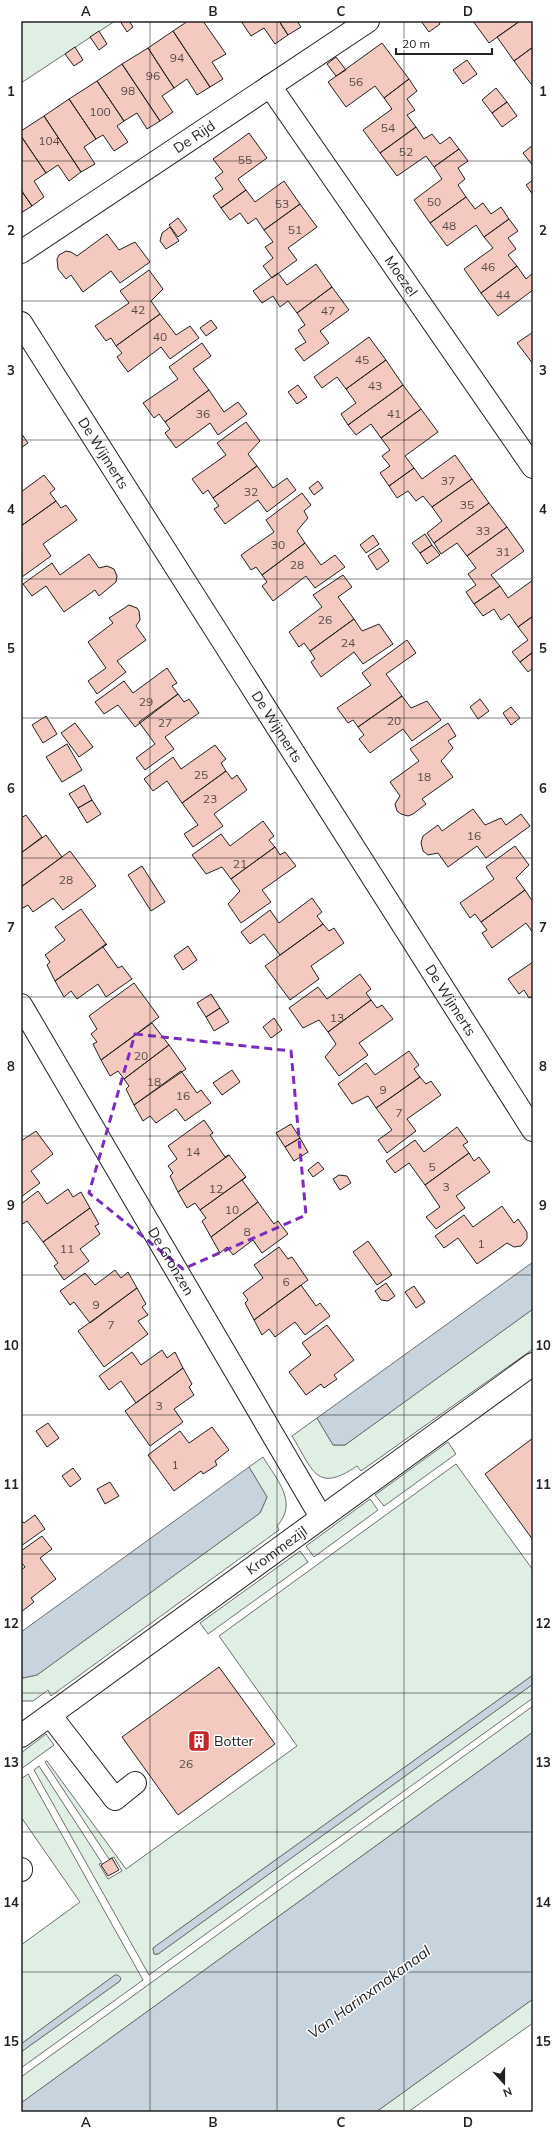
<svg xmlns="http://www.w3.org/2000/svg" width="554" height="2133" font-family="Mulish,sans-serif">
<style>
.green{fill:#e0efe3;stroke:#6f6f6f}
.water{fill:#c7d3dd;stroke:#6f6f6f}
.building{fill:#f3c9c0;stroke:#222}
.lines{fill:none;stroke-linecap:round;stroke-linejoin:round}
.minor-casing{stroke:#222;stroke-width:24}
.minor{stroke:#fff;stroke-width:22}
.marked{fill:none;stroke:#7b2cbf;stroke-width:3;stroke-dasharray:8 5;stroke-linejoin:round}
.grid{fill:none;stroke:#222;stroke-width:1;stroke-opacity:0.55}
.labels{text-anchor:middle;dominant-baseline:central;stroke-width:3;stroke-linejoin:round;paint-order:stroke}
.number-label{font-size:12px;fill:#564c4a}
.street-label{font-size:14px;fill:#222;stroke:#fff}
.poi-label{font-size:14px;fill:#222;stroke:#fff;text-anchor:start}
.water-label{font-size:15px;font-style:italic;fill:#222;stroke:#fff}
.neatline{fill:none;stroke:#222;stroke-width:1.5}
.grid-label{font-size:13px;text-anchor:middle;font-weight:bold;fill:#222}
</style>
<rect width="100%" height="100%" fill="#fff"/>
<path class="green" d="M21,21H115L21,83Z
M533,1309V1349L361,1471L357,1466C316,1494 313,1470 292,1436L317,1418L333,1445H345Z
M448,1442L456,1454L384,1506L375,1495Z
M263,1457C276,1479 299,1502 277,1526L279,1530L51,1696L48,1690L33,1701H21V1674L23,1678L37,1675L260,1513L267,1497L249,1467Z
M456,1464L533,1570V1675L153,1948L154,1954H158L533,1684V1698L149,1975L34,1770L39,1766L102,1863L99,1864L108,1879L122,1871L114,1857L109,1859L45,1762L47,1761L126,1869L297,1746L219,1636Z
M370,1499L378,1510L314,1557L306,1546Z
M300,1551L308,1562L208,1634L200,1623Z
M533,1706V1732L21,2103V2077Z
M46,1734L54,1745L21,1769V1753Z
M28,1774L143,1980L21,2068V2052L120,1981L115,1975L21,2044V1945L80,1902L21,1817V1779Z
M533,1999V2023L408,2112H376Z"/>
<path class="water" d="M533,1262V1309L345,1445H333L317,1418Z
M249,1467L267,1497L260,1513L37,1675L23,1678L21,1674V1632Z
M533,1675V1684L158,1954H154L153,1948Z
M533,1732V1999L376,2112H21V2103Z
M115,1975H118L121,1978L120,1981L21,2052V2044Z"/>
<path class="building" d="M120,21H129L133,27L127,32Z
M188,21H203L226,54L212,62L223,79L210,87L173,31Z
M241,21H279L288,35L275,44L264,28L251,36Z
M279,21H297L301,27L288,35Z
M421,21H438L440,24L429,32Z
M473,21H520L489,43Z
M520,21H533V47L514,61L497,37Z
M99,31L107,44L99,50L90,37Z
M173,31L210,87L197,95L187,79L174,88L148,48Z
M382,43L409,79L384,98L375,86L346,107L328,82Z
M75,47L83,60L74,66L65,54Z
M533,47V83L531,84L514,61Z
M148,48L174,88L162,96L173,112L160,121L122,64Z
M336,57L346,70L336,76L327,64Z
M467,60L477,74L463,84L453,70Z
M122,64L160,121L147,129L137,113L124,121L97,81Z
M409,79L417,91L407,99L415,110L407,115L416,127L380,153L363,130L392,109L384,98Z
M97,81L124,121L117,126L128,142L114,151L103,135L96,139L69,99Z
M496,88L507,102L492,113L482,100Z
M69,99L96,139L84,147L95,164L81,172L44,116Z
M507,102L517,116L502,127L492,113Z
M44,116L81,172L69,181L58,165L46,173L21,136V131Z
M416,127L424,139L432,134L440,144L450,137L459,149L434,167L426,156L397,176L380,153Z
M249,133L267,158L238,179L246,190L221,208L213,196L223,189L215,178L223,172L213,159Z
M21,136L46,173L34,181L44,197L32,206L21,190Z
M533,145V166L523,153Z
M459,149L468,161L458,168L465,179L458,185L466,197L430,223L414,200L442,179L434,167Z
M533,180V195L526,185Z
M284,181L300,204L264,230L256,218L248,224L240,213L230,220L221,208L246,190L255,202Z
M21,190L32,206L21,213Z
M466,197L475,209L483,203L491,214L501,207L509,219L484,237L476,225L447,246L430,223Z
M300,204L317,227L288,248L297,260L272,278L263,266L273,258L265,247L273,242L264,230Z
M178,218L187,230L178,237L169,225Z
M509,219L518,231L508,238L516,249L508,255L517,266L481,293L464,269L493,248L484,237Z
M170,227L179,241L166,249L160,241L162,233Z
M107,234L119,250L135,242L150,262L120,283L111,271L83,292L71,275L66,279L58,269L57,259L59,255L66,251L71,252L77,256Z
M316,264L332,287L297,313L288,301L280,307L273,296L262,303L253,291L278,273L287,285Z
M517,266L526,279L533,273V290L498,316L481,293Z
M149,270L163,289L151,301L160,314L116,346L111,338L106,341L95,326L129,303L120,291Z
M332,287L349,310L320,331L329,343L304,361L295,349L306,342L298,330L305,325L297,313Z
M160,314L176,335L190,326L199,338L170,359L161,347L128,372L117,357L122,353L116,346Z
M211,320L217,328L206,336L200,328Z
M533,332V364L517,343Z
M369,337L386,360L346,389L337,377L322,388L314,377Z
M202,343L211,356L193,369L209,390L165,422L159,414L154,418L143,403L178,379L169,367Z
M386,360L403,385L348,425L341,414L356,403L346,389Z
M298,385L307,397L297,404L288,392Z
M403,385L421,409L381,438L371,424L356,435L348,425Z
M209,390L224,412L238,402L247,414L218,435L210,423L176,448L165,433L170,429L165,422Z
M421,409L438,432L405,456L414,468L389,486L380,473L390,466L382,456L390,450L381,438Z
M246,422L260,441L248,454L257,466L213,498L208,490L203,494L192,479L226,455L217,443Z
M21,433L28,443L21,448Z
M455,455L472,479L432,507L423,496L416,501L408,491L397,498L389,486L414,468L422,479Z
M257,466L273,488L287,478L296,490L267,512L258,500L225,524L214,509L219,506L213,498Z
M44,475L55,489L50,493L56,501L21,526V492Z
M472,479L489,503L434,543L427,533L442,521L432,507Z
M318,481L323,488L314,495L309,488Z
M302,493L311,505L304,511L308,518L297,531L305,543L262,575L256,567L251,570L241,555L274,532L266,520Z
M56,501L61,508L66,505L77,520L43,544L51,556L22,577L21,526Z
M489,503L507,527L467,556L457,543L441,554L434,543Z
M507,527L524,551L491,575L500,586L474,604L466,592L476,585L468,574L476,568L467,556Z
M425,534L432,545L420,553L412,543Z
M373,535L379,544L366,553L360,545Z
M305,543L321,565L335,555L345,567L315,588L306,576L273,601L262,586L267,582L262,575Z
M432,545L440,555L427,564L420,553Z
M380,548L389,561L377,570L368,556Z
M89,554L99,568L107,566L114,569L117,576L116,582L99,596L95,590L64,612L46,586L32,596L23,584L52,563L60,575Z
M343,575L352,587L338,597L354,619L310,651L304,643L299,647L289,632L322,607L313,595Z
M533,580V616L518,627L509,614L501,620L494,609L483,616L474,604L500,586L508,598Z
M129,605L137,608L139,611L140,620L136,626L146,640L117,661L126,672L97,694L88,681L106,668L88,642L113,623L109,618Z
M533,616V652L520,662L512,652L528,640L518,627Z
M354,619L362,631L379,624L393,644L363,664L354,652L321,677L311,662L315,659L310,651Z
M407,640L416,653L386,674L402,696L358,727L353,720L348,723L337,708L371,685L362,673Z
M533,652V668L528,672L520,662Z
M167,668L177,683L172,686L178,694L135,727L118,705L104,714L95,702L124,681L133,693Z
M178,694L184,702L189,699L199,713L165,737L174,749L145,770L136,758L155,744L139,722Z
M402,696L411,708L427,701L441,720L412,741L403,729L370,753L359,739L364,735L358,727Z
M480,699L489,711L478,719L470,707Z
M511,707L520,718L511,725L503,713Z
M46,716L57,734L43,743L32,725Z
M75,723L93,747L79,757L61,733Z
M448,723L456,736L448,741L453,748L441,761L453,777L422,799L426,804L413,814L408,816L401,814L397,811L395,804L400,796L390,782L419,761L410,749Z
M67,744L82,770L62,782L46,757Z
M215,745L226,759L221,763L226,771L182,803L167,781L153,791L144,779L173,757L181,769Z
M226,771L232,779L237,775L247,790L214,814L223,826L193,847L184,834L198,825L182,803Z
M84,785L92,800L78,808L69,794Z
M92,800L101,814L87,823L78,808Z
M473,809L485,825L501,818L506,825L521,814L530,826L486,858L477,846L448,867L438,853L428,855L423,851L421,843L423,836L438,825L442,831Z
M26,815L42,837L21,853V818Z
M263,821L274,836L269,840L275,847L231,879L222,867L206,874L192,855L221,834L230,846Z
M46,835L62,857L21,887V853Z
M515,846L529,865L516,878L525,890L481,922L475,914L470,918L460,903L494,879L486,867Z
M275,847L280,855L285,852L296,866L262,890L271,902L241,923L228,904L240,891L231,879Z
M70,851L96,886L63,910L53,898L33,912L28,905L21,909V887Z
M142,866L165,902L151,911L128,875Z
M525,890L533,902V933L526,923L492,948L482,933L487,930L481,922Z
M312,898L322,912L317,916L323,924L280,955L264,934L250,944L241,932L270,910L279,923Z
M81,909L106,944L55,981L47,965L50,962L45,955L65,940L55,927Z
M323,924L329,931L334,928L344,943L311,966L319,979L290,1000L265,966Z
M107,944L103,947L118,968L122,966L132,979L106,997L98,984L77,999L71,991L64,997L55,981Z
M188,946L197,960L183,970L174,956Z
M533,962V996L529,998L524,990L519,994L508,979Z
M360,974L371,989L366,993L371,1000L328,1032L319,1020L303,1028L289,1008L318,987L327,999Z
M134,983L159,1017L101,1060L93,1044L97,1042L91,1034L97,1029L89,1016Z
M211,994L220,1008L206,1017L197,1003Z
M371,1000L377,1008L382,1005L393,1019L359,1043L368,1055L339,1076L325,1057L336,1044L328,1032Z
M220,1008L229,1022L214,1031L206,1017Z
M274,1018L282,1030L271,1038L263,1027Z
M152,1023L169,1045L124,1079L118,1071L110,1076L101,1060Z
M169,1045L186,1069L134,1105L126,1089L129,1086L124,1079Z
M409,1051L419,1065L414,1069L420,1077L376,1108L368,1096L352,1104L338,1084L366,1063L375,1075Z
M232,1070L240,1082L222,1095L213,1083Z
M181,1071L197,1093L201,1090L211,1103L185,1121L176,1109L156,1123L150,1116L143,1121L134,1105Z
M420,1077L426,1084L431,1081L441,1095L407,1119L416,1131L387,1153L378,1140L392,1130L376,1108Z
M204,1120L213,1133L210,1135L225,1157L229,1155L178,1192L170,1176L173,1173L168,1166L177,1159L168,1146Z
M291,1124L300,1138L285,1147L276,1133Z
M457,1127L468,1142L463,1145L469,1153L425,1185L409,1163L395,1173L386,1161L415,1140L424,1152Z
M36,1131L53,1154L31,1171L40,1183L21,1197V1141Z
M300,1138L308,1152L294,1161L285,1147Z
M469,1153L474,1161L479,1157L490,1172L456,1196L465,1208L436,1229L426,1217L440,1207L425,1185Z
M229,1155L246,1177L200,1210L195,1203L187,1208L178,1192Z
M318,1162L324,1169L313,1177L308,1170Z
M339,1175L347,1176L351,1183L340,1190L333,1179Z
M246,1177L242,1180L258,1202L211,1237L202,1221L206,1218L200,1210Z
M68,1189L73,1197L81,1192L90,1208L43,1242L27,1221L23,1224L21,1221V1204L38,1191L47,1204Z
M258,1202L274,1224L278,1221L288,1234L262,1253L253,1240L233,1255L227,1247L220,1253L211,1237Z
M502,1206L514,1223L518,1219L527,1232V1239L521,1246L514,1247L507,1243L477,1264L458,1238L444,1248L435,1236L464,1215L473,1227Z
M90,1208L99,1224L95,1226L100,1234L80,1249L89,1261L64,1280L54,1266L58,1263L43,1242Z
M368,1241L392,1275L377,1285L353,1252Z
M279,1247L288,1259L292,1257L308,1280L254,1320L245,1303L248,1300L243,1293L263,1278L254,1265Z
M115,1270L121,1278L128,1272L137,1288L90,1323L74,1302L70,1305L60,1291L85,1273L95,1285Z
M386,1283L395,1296L388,1301L381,1300L375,1291Z
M301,1285L316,1306L320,1303L330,1316L305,1335L295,1322L275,1337L269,1329L262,1335L254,1320Z
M414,1286L425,1302L416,1308L405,1292Z
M137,1288L146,1304L142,1307L148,1315L138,1321L148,1334L104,1367L78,1331Z
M327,1325L354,1360L334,1375L337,1379L324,1388L321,1384L306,1395L289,1372L311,1355L302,1343Z
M162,1350L167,1358L175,1352L183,1368L136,1403L121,1381L109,1390L99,1376L132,1352L141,1365Z
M183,1368L192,1384L189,1387L194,1395L174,1409L183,1422L150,1446L125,1411Z
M48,1423L59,1438L47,1447L36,1431Z
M212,1427L229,1450L215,1461L217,1465L203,1474L201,1471L174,1491L148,1455L180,1431L189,1443Z
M533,1438V1540L485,1474Z
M73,1468L81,1479L70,1487L62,1476Z
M110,1482L119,1496L105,1504L97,1489Z
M35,1515L45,1529L21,1546V1520L24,1523Z
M42,1536L52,1549L40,1558L56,1579L31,1598L34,1602L21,1612V1570L25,1567L21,1562V1551Z
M219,1667L275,1744L178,1815L122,1737Z
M112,1858L119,1870L108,1876L101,1865Z"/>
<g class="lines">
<g class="minor-casing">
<g id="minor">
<path id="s1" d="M270,86L533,467"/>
<path id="s2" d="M21,252L368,21"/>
<path id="s3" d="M21,323L533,1130"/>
<path id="s4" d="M21,1005L321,1517"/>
<path d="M50,1715L115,1799L135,1783"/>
<path id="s5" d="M21,1736L533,1364"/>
<path d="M21,1869V1870"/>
</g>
</g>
<use href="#minor" class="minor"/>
</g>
<path class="marked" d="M135,1034L291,1051L306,1215L183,1269L89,1193Z"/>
<path class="grid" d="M150,21V2112M277,21V2112M404,21V2112M21,161H533M21,301H533M21,440H533M21,579H533M21,718H533M21,858H533M21,997H533M21,1136H533M21,1275H533M21,1415H533M21,1554H533M21,1693H533M21,1832H533M21,1972H533"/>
<defs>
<g id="building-square" transform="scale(1.15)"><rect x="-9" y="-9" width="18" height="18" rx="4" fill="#c62828" stroke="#fff"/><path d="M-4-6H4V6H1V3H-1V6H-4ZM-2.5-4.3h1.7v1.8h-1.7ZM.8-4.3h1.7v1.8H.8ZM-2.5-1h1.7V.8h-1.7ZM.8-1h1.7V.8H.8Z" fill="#fff"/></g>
</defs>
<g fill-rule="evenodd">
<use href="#building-square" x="199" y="1741"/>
</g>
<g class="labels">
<g class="number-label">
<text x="177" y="57">94</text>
<text x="153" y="75">96</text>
<text x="356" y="81">56</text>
<text x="128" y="90">98</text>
<text x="100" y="111">100</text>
<text x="388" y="127">54</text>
<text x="49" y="140">104</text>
<text x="406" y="151">52</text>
<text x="245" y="159">55</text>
<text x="434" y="201">50</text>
<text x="282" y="203">53</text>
<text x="449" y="225">48</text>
<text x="295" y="229">51</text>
<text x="488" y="266">46</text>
<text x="503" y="294">44</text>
<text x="138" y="309">42</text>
<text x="328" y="310">47</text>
<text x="160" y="336">40</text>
<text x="362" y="359">45</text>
<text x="375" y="385">43</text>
<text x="203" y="413">36</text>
<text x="394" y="413">41</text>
<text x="448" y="480">37</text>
<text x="251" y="491">32</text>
<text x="467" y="504">35</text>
<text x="483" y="530">33</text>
<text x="278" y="544">30</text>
<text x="503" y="551">31</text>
<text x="297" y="564">28</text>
<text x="325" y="619">26</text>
<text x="348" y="642">24</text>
<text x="146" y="701">29</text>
<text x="394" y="720">20</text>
<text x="165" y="722">27</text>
<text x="201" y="774">25</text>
<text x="424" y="776">18</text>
<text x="210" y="798">23</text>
<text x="474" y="835">16</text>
<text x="240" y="863">21</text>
<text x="66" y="879">28</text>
<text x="337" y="1017">13</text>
<text x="141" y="1055">20</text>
<text x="154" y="1081">18</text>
<text x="383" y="1089">9</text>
<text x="183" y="1095">16</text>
<text x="399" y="1112">7</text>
<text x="193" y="1151">14</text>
<text x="432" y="1166">5</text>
<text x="446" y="1186">3</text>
<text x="216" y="1188">12</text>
<text x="232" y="1209">10</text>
<text x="247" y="1231">8</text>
<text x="481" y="1243">1</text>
<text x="67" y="1248">11</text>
<text x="286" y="1281">6</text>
<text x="96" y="1304">9</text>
<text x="111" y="1324">7</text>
<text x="159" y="1405">3</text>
<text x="175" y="1464">1</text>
<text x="186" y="1763">26</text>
</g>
<g class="street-label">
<text stroke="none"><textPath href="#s2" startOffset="208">De Rijd</textPath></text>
<text stroke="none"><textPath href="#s1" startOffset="231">Moezel</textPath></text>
<text stroke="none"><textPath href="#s3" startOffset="154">De Wijmerts</textPath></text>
<text stroke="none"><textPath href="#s3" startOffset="478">De Wijmerts</textPath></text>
<text stroke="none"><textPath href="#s3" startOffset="802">De Wijmerts</textPath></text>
<text stroke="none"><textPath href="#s4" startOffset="297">De Gronzen</textPath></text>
<text stroke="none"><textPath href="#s5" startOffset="316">Krommezijl</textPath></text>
</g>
<g class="poi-label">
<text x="214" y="1741">Botter</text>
</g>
<g class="water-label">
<text transform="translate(369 1992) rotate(-36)">Van Harinxmakanaal</text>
</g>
</g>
<rect width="554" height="2133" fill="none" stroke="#ffffff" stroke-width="44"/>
<g transform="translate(504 2083) rotate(159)" stroke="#ffffff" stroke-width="3" paint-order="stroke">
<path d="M0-3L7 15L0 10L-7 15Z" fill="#222222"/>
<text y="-6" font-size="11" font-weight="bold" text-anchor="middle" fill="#222222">N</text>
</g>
<path d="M396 48v6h96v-6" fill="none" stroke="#222222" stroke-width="2"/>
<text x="402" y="48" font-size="12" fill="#222222" stroke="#ffffff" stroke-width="3" paint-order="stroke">20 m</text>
<rect x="22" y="22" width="510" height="2089" class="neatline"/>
<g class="grid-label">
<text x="86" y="16">A</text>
<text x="213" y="16">B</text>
<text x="341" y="16">C</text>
<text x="468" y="16">D</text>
<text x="11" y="96">1</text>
<text x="543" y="96">1</text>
<text x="11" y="235">2</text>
<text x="543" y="235">2</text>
<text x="11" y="375">3</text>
<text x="543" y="375">3</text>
<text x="11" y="514">4</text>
<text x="543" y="514">4</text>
<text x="11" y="653">5</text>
<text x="543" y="653">5</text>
<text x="11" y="793">6</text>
<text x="543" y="793">6</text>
<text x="11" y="932">7</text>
<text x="543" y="932">7</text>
<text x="11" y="1071">8</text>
<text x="543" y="1071">8</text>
<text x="11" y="1210">9</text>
<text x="543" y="1210">9</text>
<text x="11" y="1350">10</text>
<text x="543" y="1350">10</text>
<text x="11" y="1489">11</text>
<text x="543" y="1489">11</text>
<text x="11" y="1628">12</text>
<text x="543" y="1628">12</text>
<text x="11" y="1767">13</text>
<text x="543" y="1767">13</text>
<text x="11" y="1907">14</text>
<text x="543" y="1907">14</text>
<text x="11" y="2046">15</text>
<text x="543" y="2046">15</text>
<text x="86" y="2127">A</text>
<text x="213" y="2127">B</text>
<text x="341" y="2127">C</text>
<text x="468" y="2127">D</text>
</g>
</svg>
